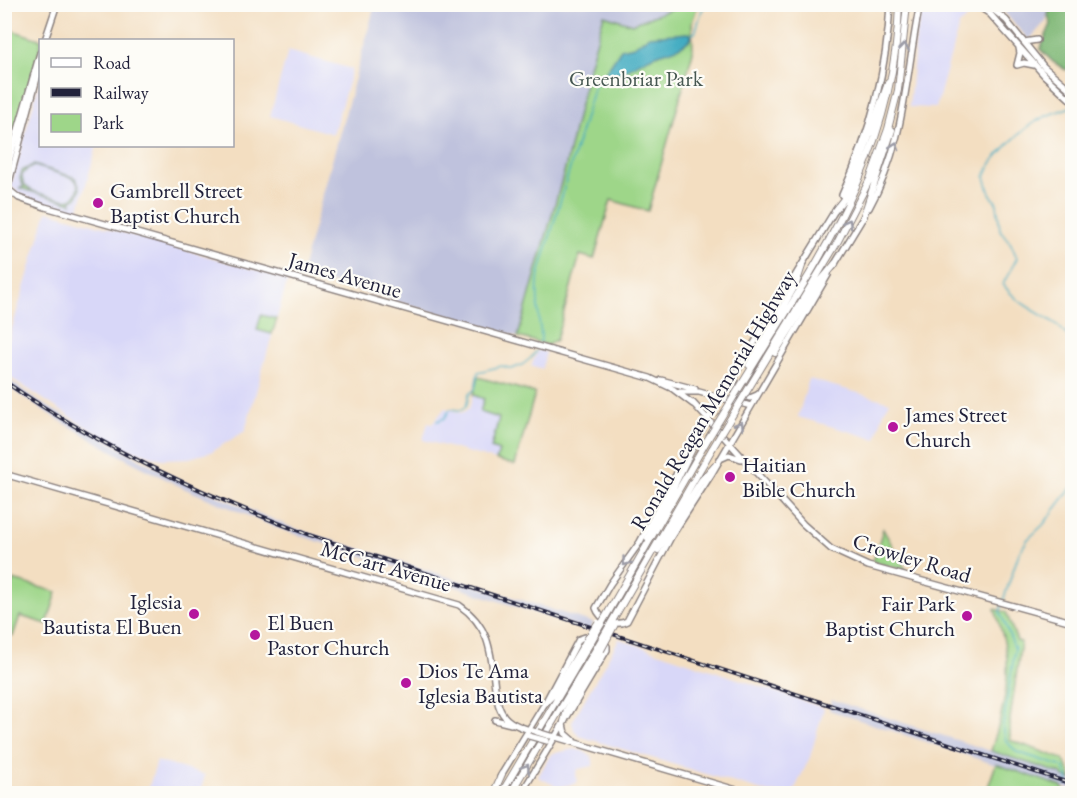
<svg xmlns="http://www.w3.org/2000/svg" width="1077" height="798" font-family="'EB Garamond',serif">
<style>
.built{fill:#d8d7f8}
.industrial{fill:#bfc2dd}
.green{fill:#9ed689;stroke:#607c62;stroke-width:1.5;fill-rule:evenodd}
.forest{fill:#7eb775;stroke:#506c58;stroke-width:1.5}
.water{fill:#41abc1;stroke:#32667e;stroke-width:1.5}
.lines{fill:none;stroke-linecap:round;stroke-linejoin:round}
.stream{stroke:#41abc1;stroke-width:1.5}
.major-casing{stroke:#8a807e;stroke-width:8}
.highway-casing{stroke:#8a807e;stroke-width:8}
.major{stroke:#fff;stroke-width:5}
.highway{stroke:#fff;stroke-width:6}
.rail-casing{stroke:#22223b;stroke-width:4}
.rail{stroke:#fdfcf7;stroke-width:1.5;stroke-dasharray:4.5;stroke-linecap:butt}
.major-bridge-casing{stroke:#8a807e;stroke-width:8;stroke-linecap:butt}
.highway-bridge-casing{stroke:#8a807e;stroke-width:8;stroke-linecap:butt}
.major-bridge{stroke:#fff;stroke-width:5}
.highway-bridge{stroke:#fff;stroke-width:6}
.oneway{stroke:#9c9ca7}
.poi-dot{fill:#b5179e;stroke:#fdfcf7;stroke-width:2}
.labels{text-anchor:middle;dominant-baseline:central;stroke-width:4.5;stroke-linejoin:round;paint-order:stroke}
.park-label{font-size:22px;fill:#475852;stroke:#fdfcf7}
.poi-label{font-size:22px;fill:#22223b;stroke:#fdfcf7;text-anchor:start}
.street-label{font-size:22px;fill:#22223b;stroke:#fdfcf7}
</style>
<rect width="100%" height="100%" fill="#fdfcf7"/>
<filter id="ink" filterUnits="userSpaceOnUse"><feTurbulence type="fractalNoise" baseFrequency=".0167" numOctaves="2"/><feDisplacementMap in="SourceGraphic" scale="12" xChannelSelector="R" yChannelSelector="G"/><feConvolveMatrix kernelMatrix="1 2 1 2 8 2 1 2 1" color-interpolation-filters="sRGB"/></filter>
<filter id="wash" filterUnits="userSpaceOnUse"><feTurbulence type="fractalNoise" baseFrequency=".008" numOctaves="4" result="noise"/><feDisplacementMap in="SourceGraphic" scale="24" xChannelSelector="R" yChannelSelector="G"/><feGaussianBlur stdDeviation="1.35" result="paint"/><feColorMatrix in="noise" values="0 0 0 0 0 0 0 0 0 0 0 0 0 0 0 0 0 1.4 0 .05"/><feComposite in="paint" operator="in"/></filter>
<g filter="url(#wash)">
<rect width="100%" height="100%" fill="#f3dec1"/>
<path class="built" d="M923,5L968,4L976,10L959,25L936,108L909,107L916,37Z
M288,51L352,69L333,134L270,116Z
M40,80V146H97L78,212L35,200L18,193L11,186Z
M47,211L288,279L245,431L211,452L189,458L162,459L122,447L78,422L5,374L4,355Z
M538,350L546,352L542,369L531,366Z
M809,379L890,402L884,411L876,439L798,417Z
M473,395L484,398L499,418L491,448L499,450L496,460L423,440L428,423L432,424L445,408L461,413L469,409Z
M619,639L824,708L810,757L793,793H769L579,736L574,730L572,722Z
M574,749L583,751L592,757L593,761V766L578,769L576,774L577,783L558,787L538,777L551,754Z
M157,761L205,775L200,793H147Z"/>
<path class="industrial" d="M375,5H682L632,24L604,16L587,74L566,165L518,337L301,274Z
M992,5H1049L1046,21L1029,40L1003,11Z
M5,377L38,401L140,459L180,480L291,527L594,623L590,631L277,528L183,488L128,460L57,419L20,395L5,384Z
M832,700L1062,774L1064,777L1072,780V790L829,710Z"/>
<path class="green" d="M682,5H698L692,22L693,52L648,211L611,200L594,259L580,255L556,340L548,345L518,337L566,165L587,74L604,15L632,24Z
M5,28L42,40L5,174Z
M33,165L76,178L80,189L77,197L71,201L72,203L19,188L24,187L20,179L22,171ZM35,166L74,178L79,185L77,194L71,199L65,200C51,196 21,194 22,175L28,168Z
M261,315L277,319L272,334L257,330Z
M478,377L535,393L515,465L496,460L499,451L491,448L499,418L480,412L484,399L473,395Z
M883,529L906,570L873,562Z
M13,580L57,592L47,624L20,616L13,636L4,633L5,606Z
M995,609L1006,612L1017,641L1021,642L1010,719V740L1063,759L1070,772L1072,780L1064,777L1062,774L991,751C1000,722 1009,689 1007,659C1006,642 999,625 995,609Z
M996,764L1063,787L1064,793H986Z"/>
<path class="forest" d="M1050,5H1072V65L1066,70L1053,62L1040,49L1051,24L1048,16Z"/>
<path class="water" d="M688,33L691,34V38C682,49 666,51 653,56C639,61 619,78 605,73L621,49L634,46L649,36Z"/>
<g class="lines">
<path class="stream" d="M692,34L695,33L702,10L707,4
M1072,104L1071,107C1062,110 1053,113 1044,117C1025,126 991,157 985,177L990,193L997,204L1000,230L1011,244L1017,258L1003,284C1017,304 1037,311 1056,324C1062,329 1067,336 1072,341
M540,343C543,335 539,328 539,319C538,304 536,288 539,274L594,86L606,73
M437,421L445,418L450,409L461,410L466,407L469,394L475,389L478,372L502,366L512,369L522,365L531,358L536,351
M1003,601L1019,553L1028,539L1043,525L1072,487
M1002,605L1000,612L1015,649L1003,726L1006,741L1017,752L1063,767L1067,775V785"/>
</g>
</g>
<g filter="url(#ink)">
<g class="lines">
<g class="major-casing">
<path id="major" d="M975,4L990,14L1045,76L1072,101
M986,4L1006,20L1044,67L1072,91
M45,40L57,4
M1024,42L1037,40
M1019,48L1020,53L1017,65L1024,63L1034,65
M4,179L40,53
M4,186L19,198L45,207L650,378L673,389L693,404
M842,195C870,134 887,72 890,4
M4,201L40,67
M869,208C906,142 905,76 920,4
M833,267L864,216
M735,379L733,388L736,394L750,398L757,395
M661,380L695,389
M678,392H699L751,406
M693,403L803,524L831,549L868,566L1072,622
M694,442L837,207
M685,458L640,542L610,584L596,608C600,620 616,627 627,621L671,537L711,475L828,275
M720,459L729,455L741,459
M4,474L459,605C491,627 491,654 495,688C497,699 498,711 507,719C514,726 527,729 537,732
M495,720L511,724
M563,724L565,733L573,740
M552,736L750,794
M500,777L545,703L579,639L585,637L590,638
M521,794L607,650V646L602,642"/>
</g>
<g class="highway-casing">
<path id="highway" d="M835,210L843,200L856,173L888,83
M863,218L892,130
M775,353L819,283L835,264
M749,365L796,284L802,266
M743,382C819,258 895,156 899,4
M750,386L837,243L870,179L888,129L898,90L907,4
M648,538L697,439
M658,550L701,481L715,465
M609,611L706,442
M618,611L712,449
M545,703L554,694L586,641
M564,722L567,710L601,650
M493,794L502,774
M501,794L589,645
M510,794L596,649"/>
</g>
<use href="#major" class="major"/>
<use href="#highway" class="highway"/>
<g class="rail-casing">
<path id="rail" d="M4,381C99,447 202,494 309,535L1072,784"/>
</g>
<use href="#rail" class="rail"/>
<g class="major-bridge-casing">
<path id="major-bridge" d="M537,732L550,736
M529,736L547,741"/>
</g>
<g class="highway-bridge-casing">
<path id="highway-bridge" d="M706,442L743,382
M712,449L750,386
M586,641L598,623
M589,645L609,611
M596,649L618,611
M601,650L615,624"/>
</g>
<use href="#major-bridge" class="major-bridge"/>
<use href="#highway-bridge" class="highway-bridge"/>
</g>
<defs><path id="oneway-chevron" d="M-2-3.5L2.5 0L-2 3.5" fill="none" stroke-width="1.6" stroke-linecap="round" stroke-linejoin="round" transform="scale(1.5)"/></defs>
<g class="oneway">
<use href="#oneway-chevron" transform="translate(904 47) rotate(-83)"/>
<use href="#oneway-chevron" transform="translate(895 146) rotate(-73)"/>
<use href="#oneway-chevron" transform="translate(848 223) rotate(-61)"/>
<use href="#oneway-chevron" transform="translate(740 425) rotate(-58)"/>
<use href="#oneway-chevron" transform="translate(626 562) rotate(126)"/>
<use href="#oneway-chevron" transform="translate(526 768) rotate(-58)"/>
</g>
</g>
<g class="poi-dot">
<circle cx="98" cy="203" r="6"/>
<circle cx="893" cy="427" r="6"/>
<circle cx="730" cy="477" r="6"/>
<circle cx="194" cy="614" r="6"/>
<circle cx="967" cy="616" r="6"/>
<circle cx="255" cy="635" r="6"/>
<circle cx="406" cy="683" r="6"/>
</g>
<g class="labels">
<g class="park-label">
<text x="636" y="78">Greenbriar Park</text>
</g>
<g class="poi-label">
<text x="110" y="190">Gambrell Street<tspan x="110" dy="25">Baptist Church</tspan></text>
<text x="905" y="414">James Street<tspan x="905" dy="25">Church</tspan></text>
<text x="742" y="464">Haitian<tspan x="742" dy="25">Bible Church</tspan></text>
<text x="182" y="601" text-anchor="end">Iglesia<tspan x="182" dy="25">Bautista El Buen</tspan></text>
<text x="955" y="603" text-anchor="end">Fair Park<tspan x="955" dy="25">Baptist Church</tspan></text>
<text x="267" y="622">El Buen<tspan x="267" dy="25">Pastor Church</tspan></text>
<text x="418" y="670">Dios Te Ama<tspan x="418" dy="25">Iglesia Bautista</tspan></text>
</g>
<g class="street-label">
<text transform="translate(345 275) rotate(16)">James Avenue</text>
<text transform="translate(713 400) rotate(-59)">Ronald Reagan Memorial Highway</text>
<text transform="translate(912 558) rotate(17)">Crowley Road</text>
<text transform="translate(386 566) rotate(16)">McCart Avenue</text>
</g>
</g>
<rect width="1077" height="798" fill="none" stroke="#fdfcf7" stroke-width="24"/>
<rect x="39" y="39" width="195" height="108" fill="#fdfcf7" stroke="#a5a5ac" stroke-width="1.5"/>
<rect x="51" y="58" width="30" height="9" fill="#ffffff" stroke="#a5a5ac" stroke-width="1.5"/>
<text x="93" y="69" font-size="18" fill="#22223b">Road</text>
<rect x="51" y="88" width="30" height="9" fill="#22223b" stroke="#a5a5ac" stroke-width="1.5"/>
<text x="93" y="99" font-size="18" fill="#22223b">Railway</text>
<rect x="51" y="114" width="30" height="18" fill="#9ed689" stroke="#a5a5ac" stroke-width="1.5"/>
<text x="93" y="129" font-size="18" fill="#22223b">Park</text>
</svg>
